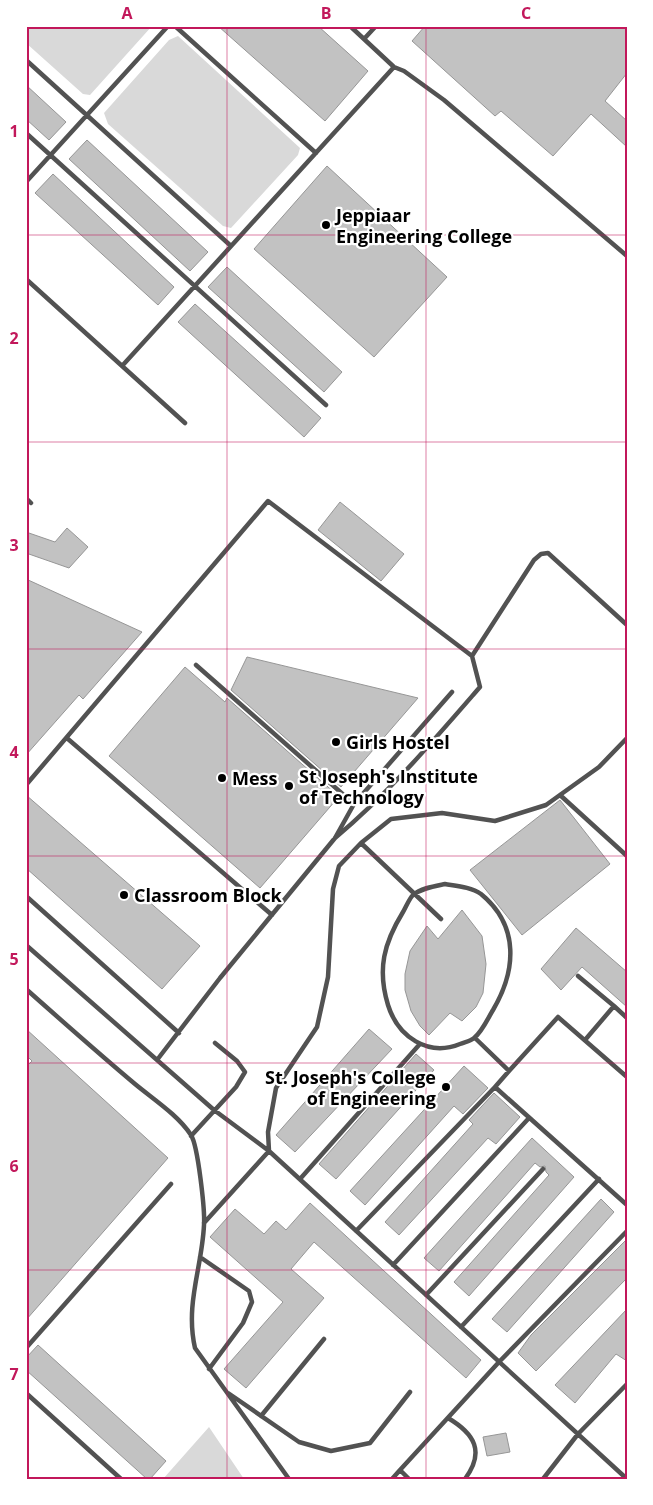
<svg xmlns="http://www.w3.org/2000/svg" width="653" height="1505" font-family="'Open Sans',sans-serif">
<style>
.green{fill:#d9d9d9}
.building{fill:#c2c2c2;stroke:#969696}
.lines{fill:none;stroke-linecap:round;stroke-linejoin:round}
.lane{stroke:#525252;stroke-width:4.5}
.grid{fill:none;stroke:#c2185b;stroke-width:1;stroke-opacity:0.55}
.poi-dot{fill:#000;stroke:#fff;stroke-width:2}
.labels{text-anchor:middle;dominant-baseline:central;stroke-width:4.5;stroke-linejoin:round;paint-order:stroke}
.poi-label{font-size:18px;font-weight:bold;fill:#000;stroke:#fff;text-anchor:start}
.neatline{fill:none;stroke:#c2185b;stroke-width:2}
.grid-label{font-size:16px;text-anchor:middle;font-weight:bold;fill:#c2185b}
</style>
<rect width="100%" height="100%" fill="#fff"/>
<path class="green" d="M26,26H152L90,95L83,94L26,43Z
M178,36L300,148L298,155L231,228L223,226L108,124L104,113L169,40Z
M209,1427L244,1479H163Z"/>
<path class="building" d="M218,26H318L368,71L325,121Z
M425,26H627V73L605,101L627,121V147L591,114L553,156L501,111L495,116L412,41Z
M26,85L66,122L49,140L26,119Z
M87,140L208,252L190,271L69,159Z
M327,166L447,277L374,357L254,249Z
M53,174L174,287L158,305L35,193Z
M227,267L342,372L324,392L208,287Z
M195,304L321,418L304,437L178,322Z
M340,502L404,554L381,581L318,530Z
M67,528L88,547L69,568L26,553V532L55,542Z
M26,579L142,632L83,699L79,695L26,755Z
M247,657L418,698L341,787L231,690Z
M185,667L225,702L227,698L336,794L333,797L336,800L260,888L109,756Z
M26,795L200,946L162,989L26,868Z
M560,800L610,864L522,935L470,870Z
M462,910L482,936L486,964L483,993L476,1007L462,1021L450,1013L429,1035L420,1026L411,1011L405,990V974L410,951L427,926L438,939Z
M576,928L627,972V1007L582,967L561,990L541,969Z
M26,1029L168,1158L26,1320V1067L32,1061L26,1055Z
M369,1029L392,1049L295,1152L276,1135Z
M416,1054L434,1070L336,1179L319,1164Z
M464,1066L488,1088L463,1114L454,1106L365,1205L350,1191Z
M494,1093L520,1117L496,1144L488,1138L399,1235L385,1222L473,1124L469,1120Z
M532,1138L574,1177L469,1296L454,1282L549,1175L546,1172L545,1166L540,1167L535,1163L439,1271L424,1258Z
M601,1199L614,1212L507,1332L492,1319Z
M310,1203L481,1360L466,1378L314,1242L291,1269L324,1298L246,1388L224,1369L283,1302L210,1237L235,1209L264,1234L276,1221L286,1230Z
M627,1239V1278L536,1371L518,1353L531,1335Z
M627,1309V1361L616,1354L575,1403L555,1385Z
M38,1345L166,1461L150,1479H147L26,1370V1358Z
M506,1433L510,1452L487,1456L483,1437Z"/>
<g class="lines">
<path class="lane" d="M175,26L316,153
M350,26L394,67L404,71L444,100L627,256
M364,39L376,26
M26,60L231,246
M26,133L326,405
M26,182L168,26
M26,279L185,423
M122,366L394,67
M26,498L31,503
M472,656L534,560L541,554L548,553L627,625
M196,665L354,804
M68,739L272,915
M26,785L268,501L472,656L480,687C434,740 389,793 335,838
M560,795L627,856
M361,843L441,919
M445,884C457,886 471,887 481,894C520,926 516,971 493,1010C488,1018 482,1032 474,1038C471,1041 465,1042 460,1044C428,1057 398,1037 388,1005C377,969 384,943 403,912C406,907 409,899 413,895C421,888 435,886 445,884Z
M26,896L179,1033
M26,945L214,1110L269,1151L627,1479
M578,976L614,1006
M26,989C62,1021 98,1053 135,1084C153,1099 178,1115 191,1135C198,1146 205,1210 204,1225C202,1268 185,1304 195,1348L289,1479
M475,1038L509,1071L558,1017L627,1077
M585,1040L614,1006L627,1018
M157,1060L220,978L335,838L354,804L452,692
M509,1071L495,1087L627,1205
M191,1136L236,1087L245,1072L237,1061L215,1043
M300,1179L419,1045
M204,1223L269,1151L268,1132L276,1088L317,1027L328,977L333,889L339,866L361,843L391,819L442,813L495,821L546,805L599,767L627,738
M356,1231L495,1087
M200,1257L249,1291L252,1302L243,1323L209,1369
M393,1265L529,1118
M426,1295L543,1169
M461,1327L599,1179
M26,1348L171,1184
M26,1393L121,1479
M228,1393L299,1442L331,1451L370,1443L410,1392
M261,1416L324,1339
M448,1418C475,1434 485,1452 465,1479
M392,1479L400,1470
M409,1479L400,1470L499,1362L627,1231
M543,1479L578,1434L627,1384"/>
</g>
<path class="grid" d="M227,26V1479M426,26V1479M26,235H627M26,442H627M26,649H627M26,856H627M26,1063H627M26,1270H627"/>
<g class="poi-dot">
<circle cx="326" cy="225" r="5"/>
<circle cx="336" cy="742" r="5"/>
<circle cx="222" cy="778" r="5"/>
<circle cx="289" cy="786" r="5"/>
<circle cx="124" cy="895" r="5"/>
<circle cx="446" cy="1087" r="5"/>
</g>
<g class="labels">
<g class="poi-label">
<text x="336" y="215">Jeppiaar<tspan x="336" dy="21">Engineering College</tspan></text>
<text x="346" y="742">Girls Hostel</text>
<text x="299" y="776">St Joseph's Institute<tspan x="299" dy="21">of Technology</tspan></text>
<text x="232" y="778">Mess</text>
<text x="134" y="895">Classroom Block</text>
<text x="436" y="1077" text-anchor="end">St. Joseph's College<tspan x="436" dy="21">of Engineering</tspan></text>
</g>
</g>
<rect width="653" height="1505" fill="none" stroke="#ffffff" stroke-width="55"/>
<rect x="28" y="28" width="598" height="1450" class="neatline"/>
<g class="grid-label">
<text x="127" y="19">A</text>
<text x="326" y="19">B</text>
<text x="526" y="19">C</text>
<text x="14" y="137">1</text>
<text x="14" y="344">2</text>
<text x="14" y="551">3</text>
<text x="14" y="758">4</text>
<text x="14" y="965">5</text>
<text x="14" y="1172">6</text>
<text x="14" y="1380">7</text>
</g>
</svg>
